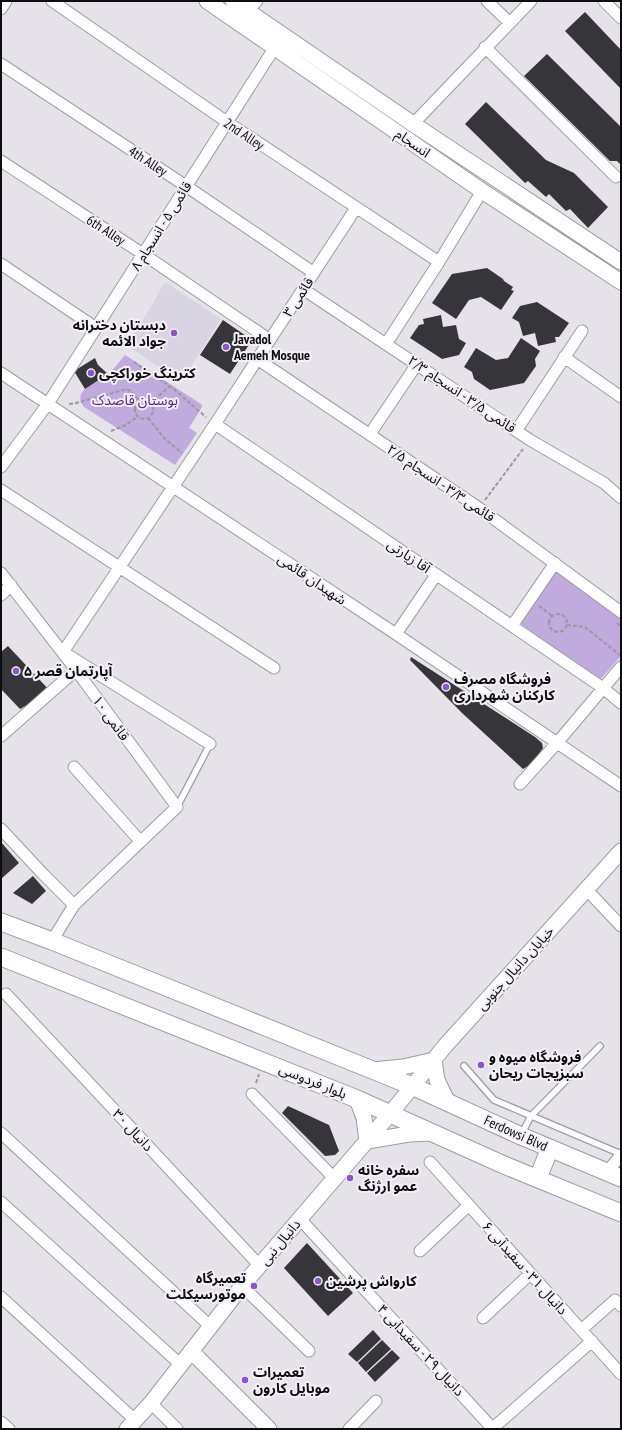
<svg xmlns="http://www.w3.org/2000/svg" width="622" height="1430" font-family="'PT Sans Narrow','Noto Sans Arabic',sans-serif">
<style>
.built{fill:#d9d4e1}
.green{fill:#c0aade}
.building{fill:#363539}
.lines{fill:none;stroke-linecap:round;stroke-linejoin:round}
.lane-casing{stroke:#9f9ca2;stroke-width:8}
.street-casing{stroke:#9f9ca2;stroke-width:13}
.secondary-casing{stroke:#9f9ca2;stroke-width:17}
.primary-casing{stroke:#9f9ca2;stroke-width:19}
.path{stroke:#9a999d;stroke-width:2;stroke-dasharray:4 2;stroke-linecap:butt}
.lane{stroke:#fff;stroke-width:5.5}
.street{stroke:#fff;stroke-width:11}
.secondary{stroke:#fff;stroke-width:15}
.primary{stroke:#fff;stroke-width:17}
.poi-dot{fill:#8d53ca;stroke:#f2f0f6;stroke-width:1.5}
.labels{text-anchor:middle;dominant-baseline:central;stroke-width:4;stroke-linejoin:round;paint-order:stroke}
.street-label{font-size:14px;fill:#0e0d0f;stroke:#f2f0f6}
.poi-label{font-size:14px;font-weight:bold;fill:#0e0d0f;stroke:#f2f0f6;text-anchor:start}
.park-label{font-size:14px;fill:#5a2889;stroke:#f2f0f6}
</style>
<rect width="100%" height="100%" fill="#e5e3e9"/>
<path class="built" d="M165,282L221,319L181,382L128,346Z"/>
<path class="green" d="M125,355L201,404L202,407L189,428L197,433L175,465L84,407C71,390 96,384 106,376C113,370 119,362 125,355Z
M556,570L621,618V656L599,681L518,622Z"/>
<path class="building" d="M585,12L621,50V89L565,31Z
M547,54L621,127V165L617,161H610L524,76Z
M486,102L546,160L574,173L608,207L588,228L570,209L566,211L549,194L546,197L528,181L525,183L465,124Z
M487,268L503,279L504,281L513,287L511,290L514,291L501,310L481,297L469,300L456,319L432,303L452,274Z
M537,302L569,323L559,337H555L556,342L538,346L535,333L523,336L519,322L512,318L520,306Z
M441,315L443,327L456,325L459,339L466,343L459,355L442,359L410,338L419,325L424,324L423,319Z
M223,320L252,340L230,374L200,355Z
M521,338L540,351L535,359L536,366L524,383L490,390L474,379L472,372L464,367L476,348L496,360L508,358Z
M95,358L98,365L108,374L85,389L74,371Z
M8,646L51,692L20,709L1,689V652Z
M411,657L535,737L542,743L543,748L532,764L523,769L462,713L410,660Z
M1,842L19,863L1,879Z
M33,876L46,891L32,904L13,893Z
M288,1106L329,1125L339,1151L335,1155L325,1156L282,1113Z
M307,1243L353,1293L328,1316L284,1268Z
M373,1330L381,1339L357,1362L348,1354Z
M382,1340L391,1349L366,1372L358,1363Z
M392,1350L400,1358L375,1382L367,1373Z"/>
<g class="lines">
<g class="lane-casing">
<path id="lane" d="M177,807L210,744
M464,1066L494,1100L621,1154
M521,1135L531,1116L600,1046"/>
</g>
<g class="street-casing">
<path id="street" d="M52,1L227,122L439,262
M487,1L510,23
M604,1L621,18
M1,9L6,1
M247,11L257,1
M485,47L616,177
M1,64L186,186L314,273
M413,124L531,1
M1,161L143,254L270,340
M1,264L96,328
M303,289L530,440L604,483L621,498
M386,344L439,262L482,191
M564,357L621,397
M257,359L479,508L621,612
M1,373L396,634L621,786
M215,424L512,626L603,688L621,703
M516,431L582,331
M370,434L417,364
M1,467L47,405L275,47
M1,490L274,668
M1,573L76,670L177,807L74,905
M1,595L11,585
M512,626L555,563
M396,634L436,575
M1,736L76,670
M210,744L63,652L215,424L356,208
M74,767L140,841
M520,784L557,743L621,667
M1,829L43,874L74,905L52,941
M586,889L621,926
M6,994L260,1266
M252,1094L334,1178
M1,1133L210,1326
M430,1162L621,1374
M607,1172L621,1155
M1,1202L180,1364
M300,1219L493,1429
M420,1251L469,1205
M242,1286L309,1351
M1,1297L135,1420
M483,1318L530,1274
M581,1330L615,1300L621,1306
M151,1403L177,1429
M1,1422L9,1429
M493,1428L592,1341
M349,1429L376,1401"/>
</g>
<g class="secondary-casing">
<path id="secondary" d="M207,1L482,191L621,282
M233,1L413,124L621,262
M373,1070L403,1067L434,1060L437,1080L448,1103
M357,1099L364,1118L367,1141L409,1134L432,1133
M191,1351L269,1429
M127,1429L151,1403L242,1286L390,1114L445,1046L621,851"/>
</g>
<g class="primary-casing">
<path id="primary" d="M1,922L52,941L412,1086L521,1136L621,1178
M1,957L357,1099L504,1165L621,1213
M538,1178L550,1148"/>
</g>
<path class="path" d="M134,362L170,386L206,417
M135 410a9 9 0 1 1 18 0a9 9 0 1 1-18 0Z
M69,404L76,403L127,389L132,392L140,402
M150,404L170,386
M148,418L165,439L182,453
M111,431L126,425L137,417
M485,500L523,449
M539,606L552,616
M549 623a9 9 0 1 1 18 0a9 9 0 1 1-18 0Z
M617,623L621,626
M567,625L585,627L620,655
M256,1083L259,1074"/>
<use href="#lane" class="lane"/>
<use href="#street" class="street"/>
<use href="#secondary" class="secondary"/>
<use href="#primary" class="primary"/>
</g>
<g class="poi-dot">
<circle cx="174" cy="333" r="4"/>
<circle cx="226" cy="347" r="4"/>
<circle cx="91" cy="373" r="4"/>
<circle cx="16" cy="671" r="4"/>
<circle cx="446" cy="687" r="4"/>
<circle cx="481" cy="1065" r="4"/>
<circle cx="350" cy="1178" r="4"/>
<circle cx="318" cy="1281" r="4"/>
<circle cx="254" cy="1286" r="4"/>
<circle cx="245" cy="1380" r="4"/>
</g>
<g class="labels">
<g class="street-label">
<text transform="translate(244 134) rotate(34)">2nd Alley</text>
<text transform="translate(413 143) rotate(35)">انسجام</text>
<text transform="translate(148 161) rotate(33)">4th Alley</text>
<text transform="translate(161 226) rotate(-58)">قائمی ۵ - انسجام ۸</text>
<text transform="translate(106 230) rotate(33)">6th Alley</text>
<text transform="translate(298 297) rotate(-57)">قائمی ۳</text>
<text transform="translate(462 394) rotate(34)">قائمی ۳/۵ - انسجام ۲/۳</text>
<text transform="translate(441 483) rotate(34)">قائمی ۳/۳ - انسجام ۲/۵</text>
<text transform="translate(409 556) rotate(34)">آقا زیارتی</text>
<text transform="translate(312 579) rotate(34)">شهیدان قائمی</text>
<text transform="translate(111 718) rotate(54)">قائمی ۱۰</text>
<text transform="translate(515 968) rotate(-48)">خیابان دانیال جنوبی</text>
<text transform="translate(313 1081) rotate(22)">بلوار فردوسی</text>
<text transform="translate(133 1130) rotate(47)">دانیال ۳۰</text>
<text transform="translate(516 1133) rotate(24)">Ferdowsi Blvd</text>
<text transform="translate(280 1242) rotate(-50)">دانیال نبی</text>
<text transform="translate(525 1268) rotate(48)">دانیال ۳۱ - سفیدآبی ۶</text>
<text transform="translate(421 1350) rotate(47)">دانیال ۲۹ - سفیدآبی ۴</text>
</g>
<g class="poi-label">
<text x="166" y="325" text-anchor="end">دبستان دخترانه<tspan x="166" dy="16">جواد الائمه</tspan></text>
<text x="234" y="339">Javadol<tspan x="234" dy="16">Aemeh Mosque</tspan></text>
<text x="99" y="373">کترینگ خوراکچی</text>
<text x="24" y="671">آپارتمان قصر ۵</text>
<text x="454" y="679">فروشگاه مصرف<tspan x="454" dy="16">کارکنان شهرداری</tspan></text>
<text x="489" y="1057">فروشگاه میوه و<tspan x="489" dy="16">سبزیجات ریحان</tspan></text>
<text x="358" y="1170">سفره خانه<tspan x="358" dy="16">عمو ارژنگ</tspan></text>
<text x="246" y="1278" text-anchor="end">تعمیرگاه<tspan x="246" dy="16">موتورسیکلت</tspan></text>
<text x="326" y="1281">کارواش پرشین</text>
<text x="253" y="1372">تعمیرات<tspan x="253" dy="16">موبایل کارون</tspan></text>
</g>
<g class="park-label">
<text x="135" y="400">بوستان قاصدک</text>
</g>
</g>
<rect width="622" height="1430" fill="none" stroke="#0e0d0f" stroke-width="4"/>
</svg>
